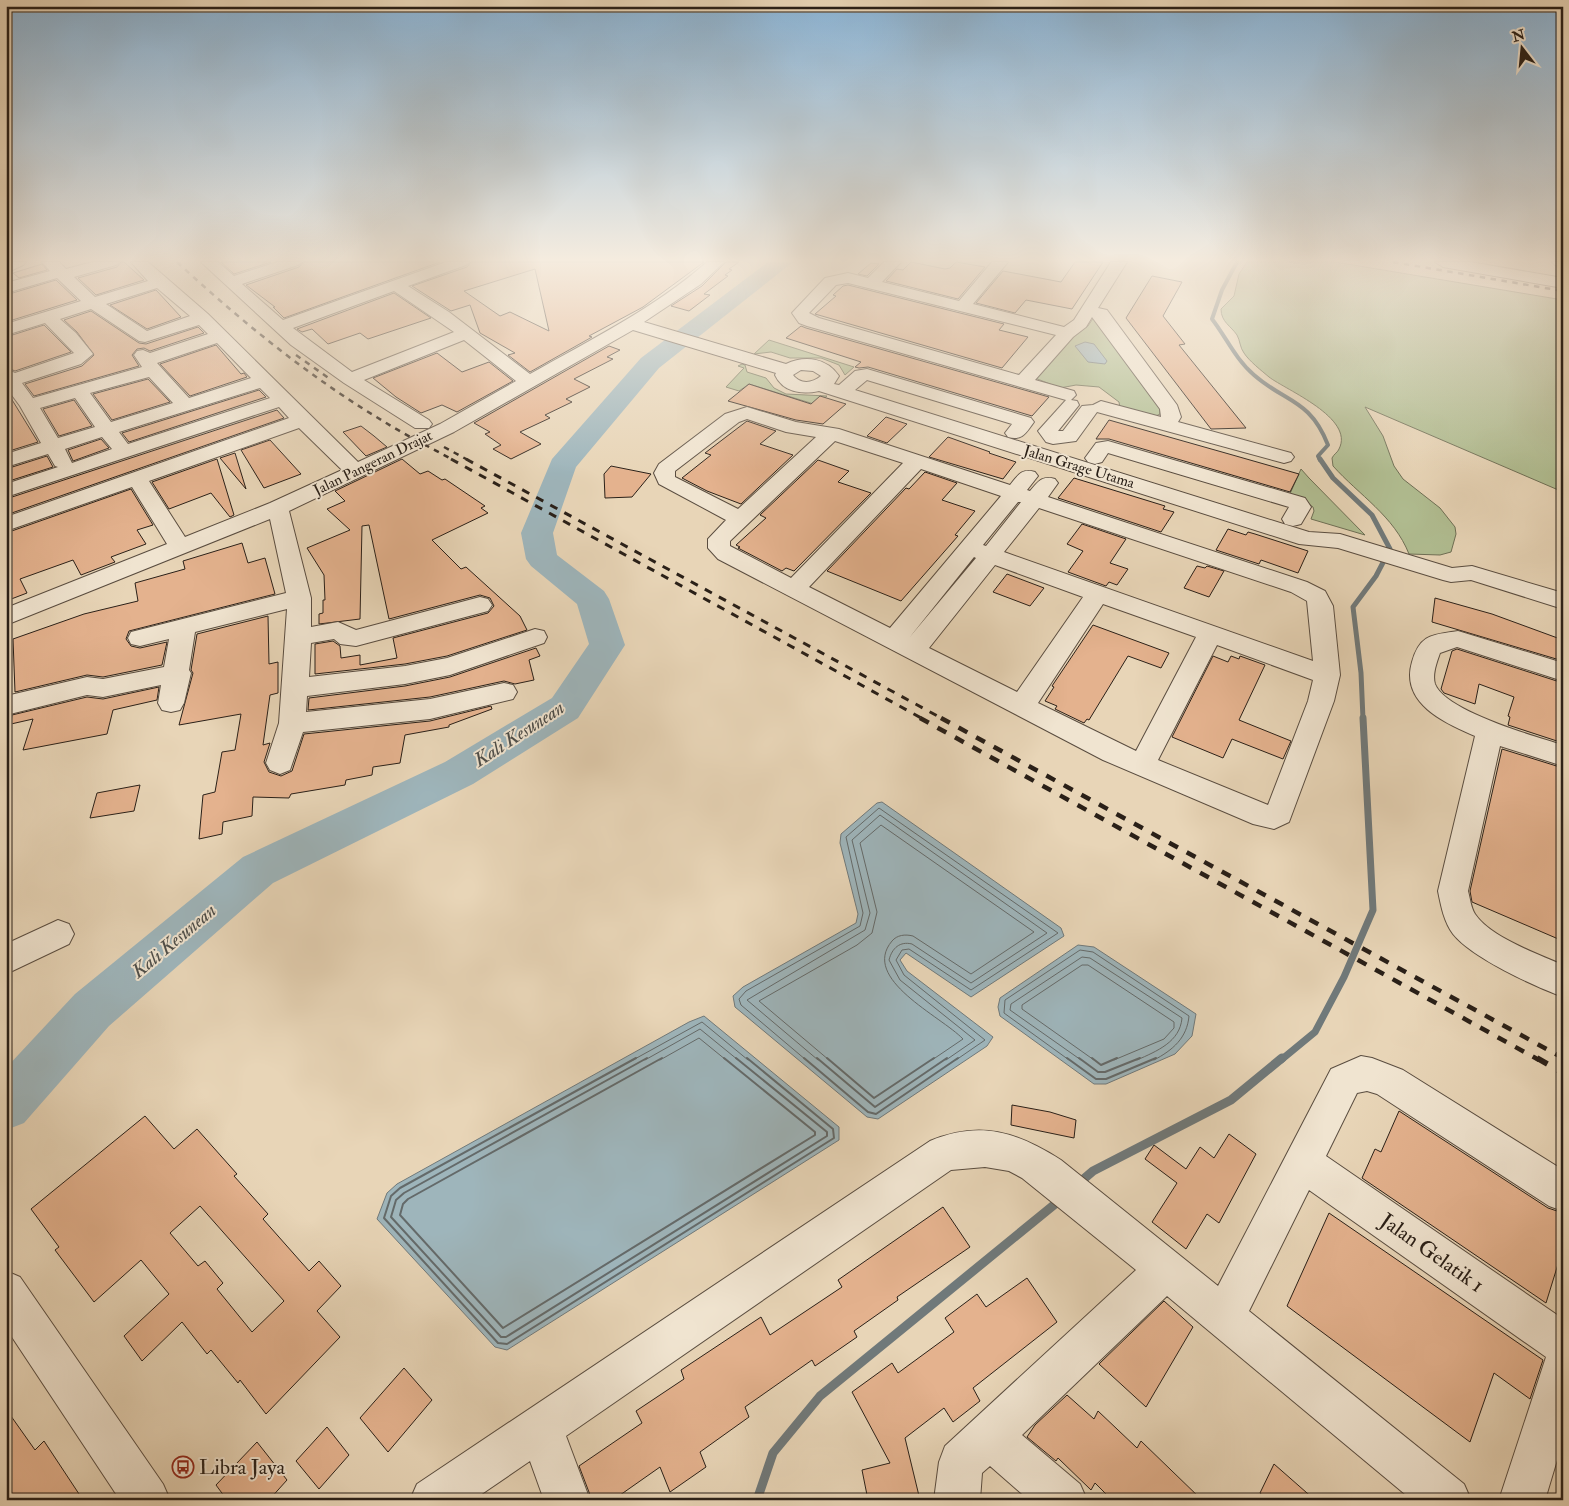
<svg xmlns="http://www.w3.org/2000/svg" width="1569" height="1506" font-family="'IM FELL Double Pica',serif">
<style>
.green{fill:#b1be92;stroke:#6e6f55}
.water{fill:#9eb5bb;stroke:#70797a}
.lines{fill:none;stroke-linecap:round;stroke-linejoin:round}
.shore-far1{stroke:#646a6a;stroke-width:1}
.shore{stroke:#646a6a;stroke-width:2}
.stream-far3{stroke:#70797a;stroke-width:4}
.stream-far2{stroke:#70797a;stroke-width:5}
.stream-far1{stroke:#70797a;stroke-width:7}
.stream{stroke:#70797a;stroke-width:9}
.river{fill:#9eb5bb;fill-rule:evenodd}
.building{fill:#e4b28e;stroke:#2a2018;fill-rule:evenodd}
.minor-casing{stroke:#5a4d40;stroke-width:2}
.minor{fill:#f0e4d0;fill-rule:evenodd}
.rail-far3{stroke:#2a2018;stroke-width:2.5;stroke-dasharray:5.5 5.5;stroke-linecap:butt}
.rail-far2{stroke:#2a2018;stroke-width:3;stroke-dasharray:8 8;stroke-linecap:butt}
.rail-far1{stroke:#2a2018;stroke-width:4.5;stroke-dasharray:10 10;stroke-linecap:butt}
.rail{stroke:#2a2018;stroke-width:5.5;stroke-dasharray:12 12;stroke-linecap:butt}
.labels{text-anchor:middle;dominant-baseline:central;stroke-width:4;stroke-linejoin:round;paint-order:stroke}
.far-street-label{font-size:15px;fill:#2a2018;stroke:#f0e4d0}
.water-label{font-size:19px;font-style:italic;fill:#4d4d49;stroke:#f0e4d0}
.near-street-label{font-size:21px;fill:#2a2018;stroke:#f0e4d0}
.near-poi-label{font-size:21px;fill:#2a2018;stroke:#f0e4d0;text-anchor:start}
</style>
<rect width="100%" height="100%" fill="#e8d5b7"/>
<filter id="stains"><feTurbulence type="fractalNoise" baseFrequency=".004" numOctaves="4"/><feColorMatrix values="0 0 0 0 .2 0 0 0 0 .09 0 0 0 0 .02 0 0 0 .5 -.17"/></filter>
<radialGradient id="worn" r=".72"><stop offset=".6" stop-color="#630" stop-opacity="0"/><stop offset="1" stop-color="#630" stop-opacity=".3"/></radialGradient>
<path class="green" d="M1247,262H1335L1563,300V492L1365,407L1383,436L1394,466L1403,479L1440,508L1455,527L1456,534L1451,552L1440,555L1409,554C1394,516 1359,495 1333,466L1332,458C1334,454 1338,452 1339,449C1355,418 1286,390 1269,377C1262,371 1249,361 1244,353C1240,348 1240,340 1237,335C1231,326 1221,322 1221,309L1234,296L1239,274Z
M1094,317L1160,406V414L1156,416L1120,408L1119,402L1099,387L1076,385L1060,388L1035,378L1073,335L1088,326Z
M769,340L854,367L845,375L839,365L821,358H790L771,352L754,354Z
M742,364L745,365L747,372L766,378L774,388L786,394L827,396L817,405L749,384L739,391L726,387L744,368L738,366Z
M1301,469L1309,478L1365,535L1311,519L1314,511L1313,507L1302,499L1289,496Z"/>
<path class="water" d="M1085,342L1094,344L1107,361L1105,364L1088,362L1075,346Z
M882,802L1061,928L1064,936L971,997L906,953L900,960L907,971L993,1037L987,1046L878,1119L867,1117L735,1007L733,996L743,987L856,923L858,914L840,843L841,834L877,803Z
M1078,945L1094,947L1196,1014L1192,1036L1175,1054L1106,1084H1094L1000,1016L998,1007L1000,998Z
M704,1016L839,1127V1140L507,1350L495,1347L377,1219L387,1193L397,1184L689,1022Z"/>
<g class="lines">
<path class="shore-far1" d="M633,1060L702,1022L748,1060
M645,1060L700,1029L738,1060
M660,1060L699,1038L726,1060
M806,1060L741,1005L739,999L746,991L860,926L863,913L846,837L879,808L1058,933L971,990L909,949L902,950L896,960L904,975L985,1040L956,1060
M818,1060L747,1000L865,930L870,913L852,840L880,815L1047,933L971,983L912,944C900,941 892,948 889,960L900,980L975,1040L946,1060
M829,1060L759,1001L857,945L872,933L877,912L860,843L881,825L1034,932L971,974L913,936C905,934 897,935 892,941C860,979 941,1016 963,1039L932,1060
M1069,1060L1004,1013L1005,1000L1080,950L1093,952L1189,1016C1187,1038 1173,1050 1154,1060
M1081,1060L1010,1010L1011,1004L1082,957L1090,958L1182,1018C1180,1042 1157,1051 1137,1060
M1094,1060L1022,1009V1005L1082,965H1088L1174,1022V1028L1164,1039L1114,1060"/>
<path class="shore" d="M636,1058L400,1188L391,1196L384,1218L498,1343L507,1344L834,1138L833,1129L747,1058
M647,1058L404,1193L396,1200L391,1217L501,1337H506L827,1136V1132L736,1058
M662,1058L408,1199L403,1204L400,1215L503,1328L815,1135V1132L724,1058
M804,1058L868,1112L876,1114L958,1058
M817,1058L875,1107L947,1058
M827,1058L874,1098L934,1058
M1067,1058L1096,1079H1106L1156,1058
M1079,1058L1098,1072H1105L1140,1058
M1092,1058L1101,1065L1117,1058"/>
<path class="stream-far3" d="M1237,262L1222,290L1212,319C1226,337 1236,360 1254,375C1286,403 1310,399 1328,445L1318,456L1320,460"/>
<path class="stream-far2" d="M1320,459L1333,478L1372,515L1390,549L1376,576L1353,607L1361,673L1363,719"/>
<path class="stream-far1" d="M1281,1060L1315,1032L1344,977L1373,910L1363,718"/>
<path class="stream" d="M1079,1183L1093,1171L1231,1100L1282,1058
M757,1500L773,1453L820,1396L1060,1200"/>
<path class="river" d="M768,262H793L659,368L576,467L553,533L557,555L604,591L609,599L625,645L578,718L473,784L273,883L109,1026L24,1123L6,1130V1068L75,994L243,857L445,762L552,698L589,644L577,604L531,566L526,559L521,533L552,459L641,358Z"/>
</g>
<path class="building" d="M121,262H124L144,280L96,295L78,278L117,267Z
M221,262H271L234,274Z
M303,262H440L284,318L273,307H275L246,285L299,267Z
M471,262H704L643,307L589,336L592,337L530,372L508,355L515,353L480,333L470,305L451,311L412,286L467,267ZM535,269L549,331L510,312L500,316L464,291Z
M726,262H739L729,269L732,270L725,275L728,276L704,294L710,295L689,311L671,306L702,286Z
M911,262L945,269L950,268L956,262L985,267L958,299L886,281L897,269L903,270Z
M1075,262H1103L1072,309L1026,300L1015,313L976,303L1003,271L1061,282Z
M871,263L879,264L867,276L858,274Z
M42,264L47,270L19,278L13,273Z
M1152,276L1182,282L1163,316L1185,344L1179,345L1246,428L1211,429L1126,318Z
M56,280L77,300L6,322V295Z
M848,285L1004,324L999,330L1028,337L1002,368L815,314L836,296L833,295L843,286Z
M156,290L181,317L147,329L110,305Z
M394,293L431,318L368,339L360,333L328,344L312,329L302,332L297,329Z
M91,311L139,343L146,344L198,327L204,333L150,351L144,348L137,349L132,355L139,366L34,396L25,384L82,366L94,355L77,332L64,320Z
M44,325L71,352L15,371L6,367V337Z
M801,326L806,328L1049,397L1032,416L868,367L859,368L855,367L861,362L786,338Z
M216,345L241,374L244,373L247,377L190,396L160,364Z
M609,346L620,350L607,357L613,359L574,379L590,387L566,399L572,402L545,415L550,418L520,432L541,444L511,459L493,449L501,445L485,434L490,432L474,423Z
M437,353L462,372L489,362L513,381L457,412L442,405L421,413L396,397L373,378Z
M148,379L170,402L112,420L93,394Z
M749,384L811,404L820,396L846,404L823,424L796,420L728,401Z
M6,390L38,442L6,452Z
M259,390L266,397L129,442L122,433Z
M74,400L92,426L59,436L43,409Z
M277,410L284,418L6,515V499Z
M886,417L907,424L887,443L867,436Z
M1109,420L1229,454L1299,474L1290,492L1109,439H1096Z
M747,421L776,431L760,444L793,455L741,504L707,491L682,478L711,455L705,453Z
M361,426L374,436L387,447L366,456L343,432Z
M948,437L990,452L989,453L1016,462L1003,479L929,457Z
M101,439L109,448L73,461L68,450Z
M270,440L301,474L264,488L241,450Z
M235,453L246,489L220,458Z
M47,456L53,467L6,482V469Z
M217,459L234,515L230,517L211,493L169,509L152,482Z
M402,459L420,474L428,471L442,480L445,479L485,506L481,508L488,513L432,540L461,569L466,567L520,616L527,630L447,656L405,664L315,674V644L333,641L340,646L341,658L360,655V665L397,658L393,638L488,613L494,606L490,598L480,595L389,619L369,525L362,526L360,619L319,624V614L323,613V600H325L324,575L307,548L350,530L327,509L345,501L335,491Z
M818,460L849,471L838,482L871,493L794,571L786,568L782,571L738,548L740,547L736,545L766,518L760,515Z
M611,466L651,474L632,497L605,498L604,474Z
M925,472L957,483L942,500L975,511L955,535L958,536L901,601L827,571L906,488L909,489Z
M1074,478L1165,506L1163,509L1174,512L1161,532L1058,498Z
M131,489L153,525L137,530L146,544L111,557L115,562L81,575L73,560L20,579L27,593L6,601V533Z
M1082,524L1126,539L1110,563L1128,569L1117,585L1109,582L1106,586L1068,572L1083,551L1067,544Z
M1228,529L1246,535L1248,532L1255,534L1308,551L1298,573L1261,560L1259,564L1216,550Z
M242,543L248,563L265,558L275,594L129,631L126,639L131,646L140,648L167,642L162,665L103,677L87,675L15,692L13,639L84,614L138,601L135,583L185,569L183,561Z
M1197,566L1205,568L1207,566L1224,571L1209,597L1184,588Z
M1007,574L1044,588L1030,606L993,592Z
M1435,598L1492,614L1563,640V661L1432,622Z
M268,616L269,664L278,662V693L270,695L263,745L270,743L264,762L269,772L281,776L292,771L304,734L430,721L491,706L492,709L449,725V727L405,735L400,763L373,767L372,775L346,780L345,785L291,794L289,798L253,797L252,816L223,822L222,834L199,839L203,795L215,792L222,752L235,750L241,714L179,725L193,673L191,670L197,634Z
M1093,625L1169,653L1161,668L1128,656L1089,720L1087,719L1084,723L1055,709L1057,706L1045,701L1054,687L1052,686Z
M536,648L540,656L529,660L534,680L515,684L504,681L430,697L308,710L309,698L405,686L450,677Z
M1457,649L1563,683V743L1508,725L1510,717L1508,716L1514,697L1479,684L1475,704L1444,693L1441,689L1452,651Z
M1213,656L1228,662L1231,656L1239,659L1240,656L1265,665L1239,720L1291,741L1283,759L1232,739L1223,758L1172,737Z
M159,687L157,700L113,710L107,734L23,750L33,719L11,724L12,715L87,697L103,699Z
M1502,749L1563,768V941L1472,902L1470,891Z
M140,785L134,811L90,818L97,793Z
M1012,1105L1050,1112L1076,1120L1074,1138L1011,1125Z
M1399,1111L1548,1208L1563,1213V1248L1546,1303L1362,1178L1375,1149L1381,1152Z
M145,1116L174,1149L197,1129L237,1174L234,1176L268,1214L263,1219L309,1271L319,1261L341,1286L317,1311L340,1337L266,1414L240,1380L238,1383L211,1350L207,1354L182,1322L142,1361L124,1336L169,1294L141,1260L94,1302L55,1250L59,1247L31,1209ZM200,1206L284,1301L252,1332L217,1289L223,1283L205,1261L198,1266L170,1233Z
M1229,1134L1256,1154L1219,1223L1207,1214L1186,1249L1152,1222L1177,1183L1145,1159L1154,1145L1186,1169L1200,1147L1214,1158Z
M943,1207L970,1247L897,1297L898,1300L854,1331L857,1337L815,1366L812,1360L745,1407L749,1417L700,1452L706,1467L670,1492L660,1467L613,1500H592L579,1466L642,1423L636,1411L684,1379L681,1370L761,1317L770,1335L842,1287L838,1280Z
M1329,1213L1543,1360L1530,1399L1494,1373L1470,1442L1287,1306Z
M1027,1278L1057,1322L973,1388L980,1401L953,1422L944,1408L905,1438L920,1500H868L862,1470L890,1463L852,1392L892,1363L898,1373L954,1332L945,1318L977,1294L986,1307Z
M1164,1301L1193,1327L1146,1407L1099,1364Z
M404,1368L432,1400L388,1452L360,1418Z
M1067,1395L1094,1419L1098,1411L1137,1448L1141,1441L1202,1500H1112L1095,1483L1091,1490L1058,1458L1056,1461L1027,1437L1035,1425Z
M6,1409L35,1450L44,1441L83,1500H10L6,1493Z
M327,1427L349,1455L319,1489L296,1461Z
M257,1442L287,1480L269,1500H227L216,1485Z
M1274,1464L1315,1500H1268L1260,1493Z"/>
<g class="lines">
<g class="minor-casing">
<path id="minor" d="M6,262H26L23,265L6,273Z
M42,262H59L66,269L93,262H119L116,265L74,277L95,297L148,281L131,262H148L208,314L358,462L440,424L516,381L464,340L364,380L429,420L432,424L429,428H415L344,383L291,345L201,262H218L234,276L277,262H301L298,265L242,284L283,320L446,262H469L466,265L408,286L449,312L530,374C590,340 655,308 707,262H724L701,284L644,322L786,364C805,355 827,358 839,376L834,384L839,385L855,371L867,369L1031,418L1034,422C1026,433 1022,441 1008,437L1005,433L1012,424L867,380L855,390L1309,532L1340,534L1452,568L1472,566L1563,593V609L1471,580L1451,582L1443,580L1338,548L1299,544L819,391C801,395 783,392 775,375L776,373L633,330L454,432L289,511L311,598V627L338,622L356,630L480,597L488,599L492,605L488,611L356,646L340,644L334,639L311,643L309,677L405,666L447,658L535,629L544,631L547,637L544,643L450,675L405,684L307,696L306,712L430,699L504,683L513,685L517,692L513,699L430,719L303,732L290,770L280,774L270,770L266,763L279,723L287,609L195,632L189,670L191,673L184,703L180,710L171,712L162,710L158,703L161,685L103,697L87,695L6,715V696L87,677L103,679L164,667L169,639L140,646L131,644L128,638L131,632L286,593L270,519L6,625V608L167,544L132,487L6,531V517L289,418L279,407L6,497V484L58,467L55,466L48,454L6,467V454L41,443L20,406L6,387V369L15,373L74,353L45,323L6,335V324L81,301L57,278L6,293V283L50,271ZM157,288L190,316L147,331L106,304ZM394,291L454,332L352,372L293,328ZM91,309L139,341L145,342L199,325L208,334L150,353L143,350L137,351L134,355L142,367L33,398L22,383L81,364L93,354L76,333L60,319ZM217,343L251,378L189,398L157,363ZM801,370L813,371L821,376C812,383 801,385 793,375ZM149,377L173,403L111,422L90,393ZM260,388L270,398L128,444L119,432ZM75,398L95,427L58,438L40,408ZM299,428L342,470L270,503L185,537L149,481ZM102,437L112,449L72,463L65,449Z
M884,262H901L882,282L959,301L992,262H1008L973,304L1064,327L1074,320L1111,262H1127L1098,308L1107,310L1177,405L1181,417L1178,422L1291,453L1294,457L1291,461L1284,463L1097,412L1076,441L1053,444L1046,442L1038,431L1066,400L807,326L799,323L792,313L825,278L848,273L868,278ZM848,283L1056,335L1019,375L819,318L809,313L836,285ZM1092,317L1160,409L1161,417L1101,401L1093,405L1082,406L1063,431H1058L1079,405L1077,401L1071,400L1076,395L1074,391L1035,380L1073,337L1086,327Z
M1435,262H1470L1563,278V288L1443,267Z
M1552,262H1563V268L1555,265Z
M747,407L796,422L839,429L1010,485C1018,475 1022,468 1035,472L1038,476L1027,490L1030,491C1038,482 1042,475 1055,479L1058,483L1048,497L1307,582L1325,591L1333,606L1340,675L1334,701L1289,822L1274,829L1253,824L1103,760L718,559L708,548V539L726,520L659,484L654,473L659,464L725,414ZM747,419L786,432L816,437L738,509L675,477V471L739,422ZM835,441L903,463L791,578L730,546V541ZM921,469L1001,496L890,628L809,587ZM1018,502H1021L986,546L983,545ZM1039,508L1291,592L1307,601L1313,661L1004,552ZM974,557L976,558L909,638ZM995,565L1083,597L1017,692L929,648ZM1103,604L1196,637L1136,751L1038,703ZM1217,645L1313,680L1308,701L1268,805L1158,760Z
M1108,441L1305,498L1311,507L1301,524L1293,526L1285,524L1282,519L1289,507L1108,453L1102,462L1095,464L1088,462L1085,458L1096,443Z
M1458,631L1563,663V681L1457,647L1440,653C1437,662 1432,674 1435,684C1445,711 1536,737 1563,745V766L1500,746L1468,891C1470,898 1471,908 1475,914C1490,937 1538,954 1563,965V997C1534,986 1472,958 1453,934C1444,922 1441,906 1438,891L1475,736C1444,723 1400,703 1412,662C1420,634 1432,635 1458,631Z
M58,920L69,924L74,934L69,944L6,974V944Z
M1361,1056L1372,1058L1403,1070L1563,1170V1211L1549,1206L1377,1094L1367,1091L1357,1093L1326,1156L1563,1319V1440L1545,1500H1499L1546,1357L1309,1190L1249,1311L1464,1484L1471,1500H1412L1167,1296L1022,1435L1080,1484L1087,1500H1029L990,1466L982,1473L980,1500H934L939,1462L945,1446L1136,1270L1022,1178L1009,1171L985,1167L951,1170L566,1436L590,1500H544L530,1461L473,1500H410L417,1484L930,1141C980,1120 1017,1132 1061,1160L1218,1286L1331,1069Z
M6,1271L20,1277L163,1484L170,1500H120L6,1328Z"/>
</g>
<use href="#minor" class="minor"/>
<path class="rail-far3" d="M177,262C241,321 308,376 383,421C405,435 430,447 453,460
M1393,262L1563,291
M296,355L330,379
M444,447L468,460"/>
<path class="rail-far2" d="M451,459L923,719
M466,459L943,719"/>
<path class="rail-far1" d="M920,718L1539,1060
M941,718L1563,1058"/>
<path class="rail" d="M1537,1058L1563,1073"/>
</g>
<linearGradient id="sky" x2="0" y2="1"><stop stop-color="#8ab4d6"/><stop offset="0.55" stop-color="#f5ecdf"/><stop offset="1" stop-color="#f5ecdf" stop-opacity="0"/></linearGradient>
<rect width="1569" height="473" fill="url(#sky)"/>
<defs>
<g id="bus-ring" transform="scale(1.125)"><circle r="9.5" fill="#f0e4d0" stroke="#8f2418" stroke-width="1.5"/><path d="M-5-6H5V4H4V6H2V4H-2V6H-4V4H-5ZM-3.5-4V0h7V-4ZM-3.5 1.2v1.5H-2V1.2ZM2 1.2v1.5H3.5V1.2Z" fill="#8f2418"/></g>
</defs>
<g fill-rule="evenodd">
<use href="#bus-ring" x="183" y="1467"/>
</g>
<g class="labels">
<g class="far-street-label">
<text transform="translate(373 463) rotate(-26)">Jalan Pangeran Drajat</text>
<text transform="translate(1079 467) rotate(17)">Jalan Grage Utama</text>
</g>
<g class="water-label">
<text transform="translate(519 734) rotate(-33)">Kali Kesunean</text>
<text transform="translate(174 941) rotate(-40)">Kali Kesunean</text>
</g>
<g class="near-street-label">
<text transform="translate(1432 1253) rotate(35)">Jalan Gelatik 1</text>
</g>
<g class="near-poi-label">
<text x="199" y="1467">Libra Jaya</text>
</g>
</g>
<rect width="1569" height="1506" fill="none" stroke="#e8d5b7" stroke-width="25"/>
<rect x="8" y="8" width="1554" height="1491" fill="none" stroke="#2a2018" stroke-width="2.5"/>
<rect x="12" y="12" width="1544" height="1481" fill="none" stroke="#2a2018"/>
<g transform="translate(1522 48) rotate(344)" stroke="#f0e4d0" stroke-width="4" paint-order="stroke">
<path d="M0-4L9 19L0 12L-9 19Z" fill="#2a2018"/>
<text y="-8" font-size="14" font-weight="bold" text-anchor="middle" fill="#2a2018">N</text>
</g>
<rect width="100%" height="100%" filter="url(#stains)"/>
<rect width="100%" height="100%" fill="url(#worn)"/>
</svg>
